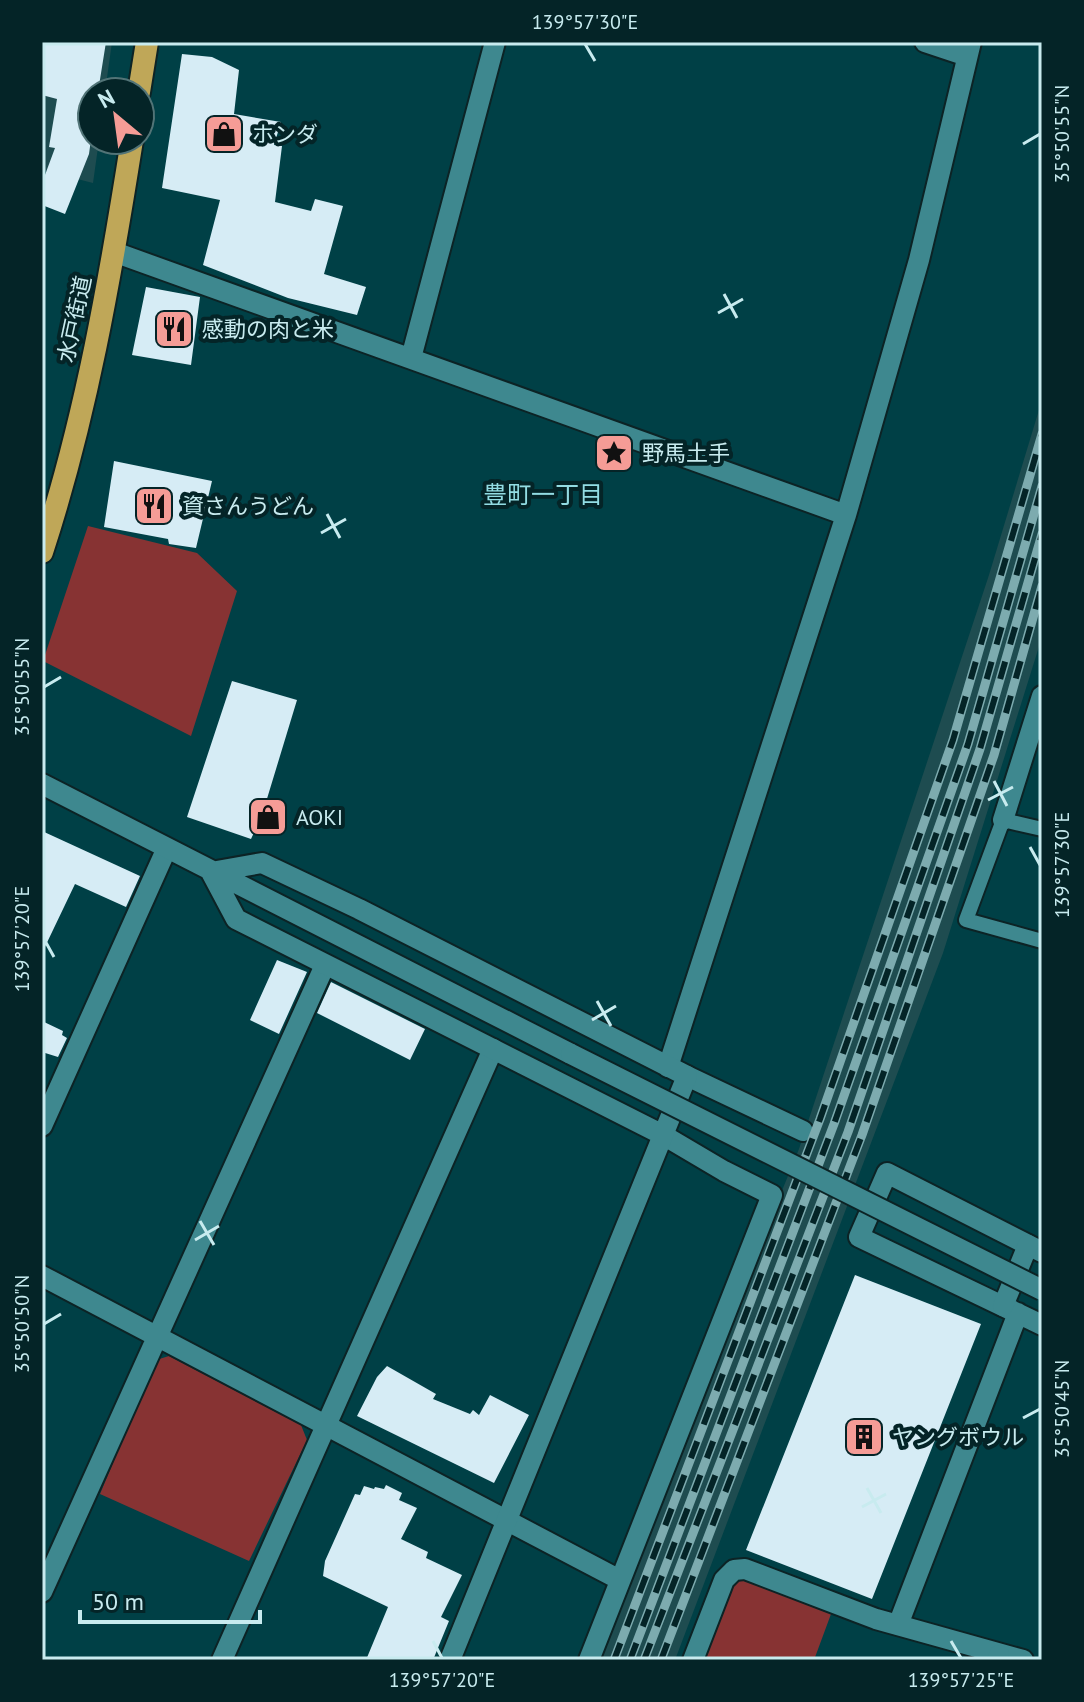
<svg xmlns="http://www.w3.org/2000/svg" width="1084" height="1702" font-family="'PT Sans','Noto Sans JP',sans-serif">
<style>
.built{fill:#1e4c50}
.green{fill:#873333}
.building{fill:#d6ecf5}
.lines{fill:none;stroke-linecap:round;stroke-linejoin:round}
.service-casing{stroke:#0c2325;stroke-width:18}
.minor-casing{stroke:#0c2325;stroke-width:24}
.tertiary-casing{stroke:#0c2325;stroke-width:24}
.trunk-casing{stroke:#0c2325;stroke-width:26}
.service{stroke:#3e888f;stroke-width:14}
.minor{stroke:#3e888f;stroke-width:20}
.tertiary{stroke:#3e888f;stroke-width:20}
.trunk{stroke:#bfa758;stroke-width:22}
.rail-casing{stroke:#7dabaf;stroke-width:9}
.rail{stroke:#042427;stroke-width:6;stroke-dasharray:18;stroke-linecap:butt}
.tertiary-bridge-casing{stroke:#0c2325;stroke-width:24;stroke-linecap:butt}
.tertiary-bridge{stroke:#3e888f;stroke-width:20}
.ticks{fill:none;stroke:#c8ebef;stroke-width:3}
.labels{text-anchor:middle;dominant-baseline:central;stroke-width:8;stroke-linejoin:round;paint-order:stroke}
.poi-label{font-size:22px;fill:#c8ebef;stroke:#042427;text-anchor:start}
.street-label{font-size:22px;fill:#c8ebef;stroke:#042427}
.neighbourhood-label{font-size:24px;fill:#92dce3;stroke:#042427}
.neatline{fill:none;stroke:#c8ebef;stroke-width:3}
.ticks-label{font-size:20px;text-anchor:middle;fill:#c8ebef}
</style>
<rect width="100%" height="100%" fill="#004046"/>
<path class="built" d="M42,42H112L105,92H92V140H99L93,183L42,170Z
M1042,400V637L943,953L675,1660H590L799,1149L989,575Z"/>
<path class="green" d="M88,526L197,553L237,591L191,736L43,661Z
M169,1356L301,1425L307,1440L249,1561L100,1494L156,1360Z
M744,1580L831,1614L814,1660H702L731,1584Z"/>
<path class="building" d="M42,42H106L98,92H92V132L89,154L65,214L42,205V183L55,148L49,147L57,99L42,95Z
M182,54L212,57L239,70L234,114L281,122L274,145L282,146L275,202L311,211L315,199L343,206L324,274L366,287L357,315L288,298L203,265L220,200L162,188Z
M146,287L200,297L191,365L132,355Z
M114,461L212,481L196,548L169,544L168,539L104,527Z
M232,681L297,700L266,802L284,810L277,829L258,824L251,839L187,817Z
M42,831L140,876L126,907L75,884L42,953Z
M277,960L307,972L279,1034L250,1020Z
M331,982L425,1029L410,1060L317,1013Z
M42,1021L63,1031L62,1035L67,1038L58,1057L42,1052Z
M855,1275L981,1324L872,1599L746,1550Z
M387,1366L436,1394L433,1399L470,1414L473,1410L479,1415L490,1395L529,1415L494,1483L357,1416L377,1377Z
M386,1485L402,1493L399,1500L417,1508L401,1539L428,1552L426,1558L462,1575L441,1617L449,1621L433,1660H366L388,1607L323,1576L325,1561L355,1494L360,1495L364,1486L374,1489L375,1487L384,1489Z"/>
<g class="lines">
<g class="service-casing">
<path id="service" d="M1042,829L1003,820L966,920L1042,941"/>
</g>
<g class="minor-casing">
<path id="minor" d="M925,42L967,56
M114,252L846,515
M411,358L495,42
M1003,820L1042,696
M668,1067L846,515L919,260L971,42
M687,1076L803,1131
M42,1126L166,850
M1042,1252L887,1173L859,1237L1042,1325
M42,1276L620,1580
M42,1592L325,965
M898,1625L1018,1313
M222,1660L493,1049
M589,1660L772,1195L724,1171L663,1135
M693,1660L724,1580L734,1570L745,1569L876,1619L1023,1660"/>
</g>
<g class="tertiary-casing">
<path id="tertiary" d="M42,784L571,1054
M1003,1306L1028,1245
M450,1660L687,1076L359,909L262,863L211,872L236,919L663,1135
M997,1660L999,1655"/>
</g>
<g class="trunk-casing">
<path id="trunk" d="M139,92L147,42
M42,552C86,418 110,279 132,140"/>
</g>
<use href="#service" class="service"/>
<use href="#minor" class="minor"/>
<use href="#tertiary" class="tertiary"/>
<use href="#trunk" class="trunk"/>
<g class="rail-casing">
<path id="rail" d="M614,1660L820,1119L953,740L1042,434
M630,1660L834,1124L968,744L1042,486
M644,1660L848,1132L980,749L1042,534
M661,1660L862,1135L994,755L1042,586"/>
</g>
<use href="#rail" class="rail"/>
<g class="tertiary-bridge-casing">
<path id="tertiary-bridge" d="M571,1054L1042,1290"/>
</g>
<use href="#tertiary-bridge" class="tertiary-bridge"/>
</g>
<path class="ticks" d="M585,44L595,61M1023,144L1040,134M724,294L737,318M718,313L743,299M327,514L340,538M321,533L346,519M44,687L61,677M994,781L1007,806M988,800L1013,787M1030,847L1040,865M44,939L54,957M597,1001L611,1026M592,1020L616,1006M200,1221L214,1245M195,1240L219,1226M44,1324L61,1314M1023,1418L1040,1409M867,1488L881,1513M862,1507L886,1494M433,1641L442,1658M951,1641L961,1658"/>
<defs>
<g id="shop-square" transform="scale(2)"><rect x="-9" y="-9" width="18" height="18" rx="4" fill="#f59c96" stroke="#042427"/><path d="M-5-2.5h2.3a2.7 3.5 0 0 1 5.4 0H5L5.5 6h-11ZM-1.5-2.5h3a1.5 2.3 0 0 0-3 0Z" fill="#111"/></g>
<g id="restaurant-square" transform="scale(2)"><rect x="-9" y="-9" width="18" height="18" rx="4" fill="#f59c96" stroke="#042427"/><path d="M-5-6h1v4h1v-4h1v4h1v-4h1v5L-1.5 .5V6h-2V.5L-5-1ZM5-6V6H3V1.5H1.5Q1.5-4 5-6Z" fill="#111"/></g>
<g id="sight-square" transform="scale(2)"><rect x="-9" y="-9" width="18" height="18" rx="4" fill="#f59c96" stroke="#042427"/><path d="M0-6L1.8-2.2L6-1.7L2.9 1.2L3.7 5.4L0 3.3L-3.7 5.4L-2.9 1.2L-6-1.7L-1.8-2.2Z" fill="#111"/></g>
<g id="building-square" transform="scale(2)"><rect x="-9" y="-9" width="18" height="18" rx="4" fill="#f59c96" stroke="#042427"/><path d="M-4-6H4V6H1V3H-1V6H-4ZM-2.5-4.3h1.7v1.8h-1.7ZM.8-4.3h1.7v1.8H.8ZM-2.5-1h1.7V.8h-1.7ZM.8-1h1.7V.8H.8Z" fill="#111"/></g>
</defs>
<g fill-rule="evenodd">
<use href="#shop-square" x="224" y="134"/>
<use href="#restaurant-square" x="174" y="329"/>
<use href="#sight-square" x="614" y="453"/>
<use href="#restaurant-square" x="154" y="506"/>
<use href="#shop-square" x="268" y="817"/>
<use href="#building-square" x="864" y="1437"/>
</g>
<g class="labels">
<g class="poi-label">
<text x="252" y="134">ホンダ</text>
<text x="202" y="329">感動の肉と米</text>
<text x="642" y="453">野馬土手</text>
<text x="182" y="506">資さんうどん</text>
<text x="296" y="817">AOKI</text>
<text x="892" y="1437">ヤングボウル</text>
</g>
<g class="street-label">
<text transform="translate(74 319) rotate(-78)">水戸街道</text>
</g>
<g class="neighbourhood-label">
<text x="543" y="494">豊町一丁目</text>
</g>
</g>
<rect width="1084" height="1702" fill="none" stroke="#042427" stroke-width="88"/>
<g transform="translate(116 116) rotate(331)"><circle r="38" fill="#042427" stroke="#527477" stroke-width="2"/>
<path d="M0-6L14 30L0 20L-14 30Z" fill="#f59c96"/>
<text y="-12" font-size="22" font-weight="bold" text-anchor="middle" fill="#c8ebef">N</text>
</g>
<path d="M80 1610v12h180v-12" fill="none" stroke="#c8ebef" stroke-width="4"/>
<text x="92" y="1610" font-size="24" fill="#c8ebef" stroke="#042427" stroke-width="6" paint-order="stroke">50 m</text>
<rect x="44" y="44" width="996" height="1614" class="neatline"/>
<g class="ticks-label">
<text x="585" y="29">139°57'30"E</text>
<text transform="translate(1062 134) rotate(-90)" y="7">35°50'55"N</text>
<text transform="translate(22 687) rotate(-90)" y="7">35°50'55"N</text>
<text transform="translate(1062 865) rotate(-90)" y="7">139°57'30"E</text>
<text transform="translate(22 939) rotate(-90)" y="7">139°57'20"E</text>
<text transform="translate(22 1324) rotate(-90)" y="7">35°50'50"N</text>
<text transform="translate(1062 1409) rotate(-90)" y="7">35°50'45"N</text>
<text x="442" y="1687">139°57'20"E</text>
<text x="961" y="1687">139°57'25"E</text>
</g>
</svg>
